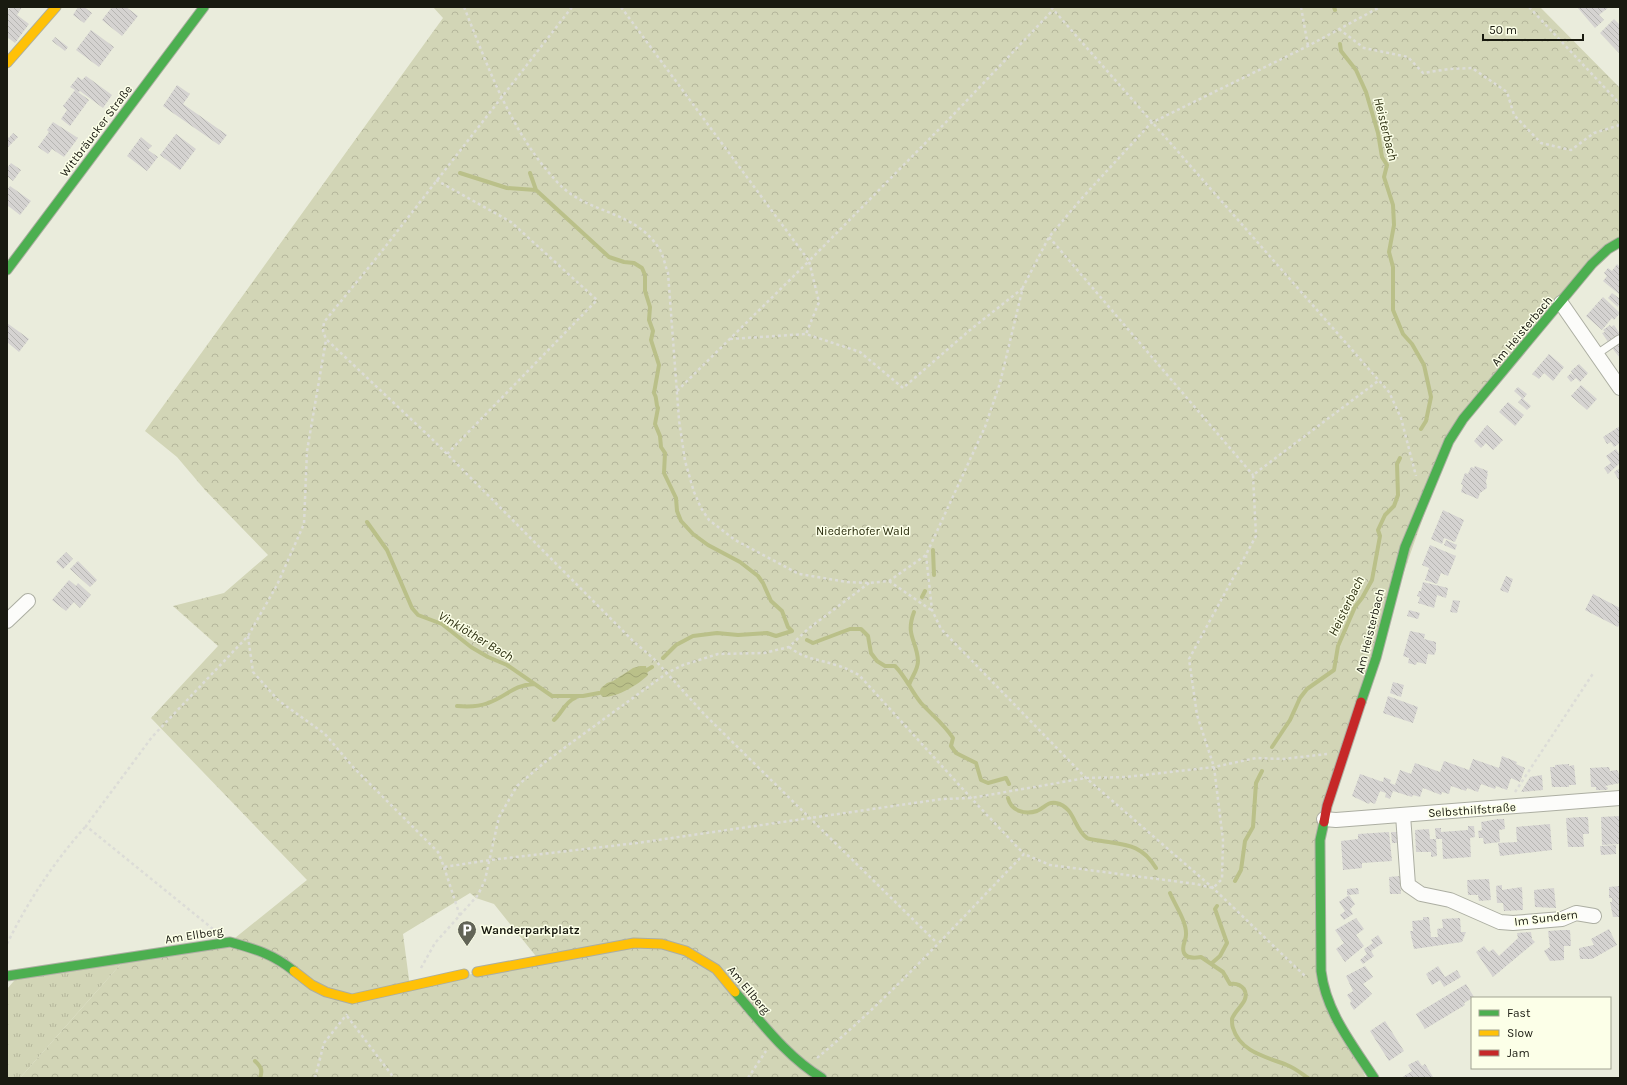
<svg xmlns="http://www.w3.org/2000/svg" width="1627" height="1085" font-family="Karla,sans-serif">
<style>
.grass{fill:url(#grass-tufts)}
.forest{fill:url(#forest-crowns);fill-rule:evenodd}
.water{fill:url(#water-waves)}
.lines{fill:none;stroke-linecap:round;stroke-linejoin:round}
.stream{stroke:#bac089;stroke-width:4}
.building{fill:url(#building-back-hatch)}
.lane-casing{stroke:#acaea2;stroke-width:9}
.street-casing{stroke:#acaea2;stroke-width:16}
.fast-casing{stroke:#acaea2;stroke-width:11}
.slow-casing{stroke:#acaea2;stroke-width:11}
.jam-casing{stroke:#acaea2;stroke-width:11}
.path{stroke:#dcdcd7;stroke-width:2.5;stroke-dasharray:3 3;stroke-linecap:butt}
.lane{stroke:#fcfcfa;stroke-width:7}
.street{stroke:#fcfcfa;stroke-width:14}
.fast{stroke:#4caf50;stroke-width:9}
.slow{stroke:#ffc107;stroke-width:9}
.jam{stroke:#c62828;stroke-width:9}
.labels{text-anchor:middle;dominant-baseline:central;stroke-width:3;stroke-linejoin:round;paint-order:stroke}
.street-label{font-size:12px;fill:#191a10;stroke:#fcffe8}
.park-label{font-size:12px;fill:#292c0d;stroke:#fcffe8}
.poi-label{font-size:12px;font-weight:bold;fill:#191a10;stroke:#fcffe8;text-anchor:start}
.water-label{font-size:13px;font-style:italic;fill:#2e3111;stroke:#fcffe8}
</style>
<defs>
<pattern id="grass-tufts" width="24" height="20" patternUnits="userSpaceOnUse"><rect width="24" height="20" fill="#d2d5b6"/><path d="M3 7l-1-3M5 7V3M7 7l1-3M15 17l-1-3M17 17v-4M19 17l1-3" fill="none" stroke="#b4b69b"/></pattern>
<pattern id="forest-crowns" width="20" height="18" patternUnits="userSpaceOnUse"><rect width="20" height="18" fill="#d2d5b6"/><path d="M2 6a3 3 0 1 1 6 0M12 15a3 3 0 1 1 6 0" fill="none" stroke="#b4b69b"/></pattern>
<pattern id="water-waves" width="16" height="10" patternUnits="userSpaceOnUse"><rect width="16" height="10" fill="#bac089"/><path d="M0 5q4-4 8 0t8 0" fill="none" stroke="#9fa475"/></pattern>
<pattern id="building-back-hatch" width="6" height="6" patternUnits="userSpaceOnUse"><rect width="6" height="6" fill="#d5d3d1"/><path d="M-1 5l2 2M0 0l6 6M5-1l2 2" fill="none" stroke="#b6b5b2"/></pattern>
</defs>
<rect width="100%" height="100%" fill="#eaecdc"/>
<path class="grass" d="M127,957L20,1078H7V989L20,974Z"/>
<path class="forest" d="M433,7H1540L1620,88V238L1457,421L1320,811L1316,970L1366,1078H20L127,957L230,942L307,880L151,718L218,646L173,606L224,593L268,555L205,490L177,457L145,431L443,18ZM470,893L476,898L494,904L539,960L410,987L403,934Z"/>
<path class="water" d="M640,666H646L648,675C638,685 618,697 603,697L599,693L601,688L607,683L613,681L633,668Z"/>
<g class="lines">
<path class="stream" d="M1334,7L1335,10
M1340,44L1341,51L1356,70L1366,92L1378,133L1382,157L1387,165L1384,177L1393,205L1394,225L1389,252L1393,267V310L1403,334L1412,344L1424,365L1431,397L1426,421L1421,429
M460,173L507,188L536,190L609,257L624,262L634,263L642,268L645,275V291L650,307L649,320L653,331L651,340L659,365L654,393C658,399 655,403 658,408L655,424L660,436L661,447L665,453L664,473L676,498L677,511L681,521L693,534L708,545L740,562L758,576L763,583L771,601L782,611L788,627L792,631L776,636L767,633L738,635L717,633L693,636L676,645L663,658
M530,173L536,190
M367,522L387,550L412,608L418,615L442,624L471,647L488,657L507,665L552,696H583L599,693
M933,550L934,575
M922,597L925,591
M807,640L813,643L850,629H861L868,636L871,653L877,661L885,666H895C906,677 911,691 921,703C932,715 944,724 953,738L951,746L956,753L976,763L981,780L988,783L1006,778L1009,784
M647,670L652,667
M909,685C912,676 918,670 918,661C917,640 905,636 914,612
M457,706C468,707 478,707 488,703C506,697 513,685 534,684
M554,720C562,713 565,702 575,698
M1272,747L1290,720L1300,698L1307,689L1334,670L1338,646L1355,607L1362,598L1372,580L1380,536L1378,530L1385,515L1394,506L1398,495L1397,464L1400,458
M1008,798C1011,811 1025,815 1037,811C1044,808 1048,801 1056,803C1075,807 1073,828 1087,838C1091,840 1098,840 1102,841C1128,845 1142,845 1156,868
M1235,881L1241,870L1245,841L1253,827L1256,783L1262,771
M1170,893C1175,905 1187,922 1186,935C1186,941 1181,946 1184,953C1187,959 1195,958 1201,957L1223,972L1230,984C1236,983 1240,984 1244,989C1251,1001 1235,1009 1232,1019C1232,1021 1232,1026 1233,1028C1240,1052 1267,1057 1287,1065C1295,1068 1302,1074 1308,1078
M1212,963L1220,956L1227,943L1215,909L1217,906
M255,1061C261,1067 263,1070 260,1078"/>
</g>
<path class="building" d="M10,7H22L17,15L29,24L15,43L7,37V11Z
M78,7H84L92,13L84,23L73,15Z
M112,7H126L138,16L122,36L102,20Z
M1577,7H1609L1599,15L1604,20L1595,28Z
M1614,19L1620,25V54L1600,33Z
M91,30L114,47L99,67L76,50Z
M55,37L68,47L65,51L52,41Z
M86,76L112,95L103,108L80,91L78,92L89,100L70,126L61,119L67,110L63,106L75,90L70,87L78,77L82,80Z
M177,85L190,94L183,104L227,135L219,145L163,106Z
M53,122L78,138L64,157L52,149L48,154L38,147L49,132L47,130Z
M13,133L18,137L7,148V136L9,138Z
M176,134L196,149L180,170L160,155Z
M141,137L152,146L148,150L158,157L147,171L127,156Z
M11,163L21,170L13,181L7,176V168Z
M10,186L31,201L20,215L7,205V190Z
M1617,264L1620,267V295L1603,281L1607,276L1604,273L1608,268L1612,271Z
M1612,293L1620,299L1618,307L1608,298Z
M1603,297L1620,313L1614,320L1612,318L1602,330L1586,316Z
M7,323L29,339L19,352L7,342Z
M1610,325L1611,327L1614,325L1620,334L1608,342L1602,333L1605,332L1603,330Z
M1620,342V358L1612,348Z
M1549,354L1564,367L1553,381L1544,373L1539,379L1532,374Z
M1579,364L1588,373L1580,382L1576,378L1571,382L1567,377L1571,373L1574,376L1571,371Z
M1581,385L1597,399L1587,410L1571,396Z
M1518,387L1527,394L1523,399L1514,391Z
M1522,398L1531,406L1527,410L1518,402Z
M1508,402L1524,415L1515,426L1499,412Z
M1487,425L1503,440L1493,450L1486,443L1481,448L1474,441Z
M1620,426V443L1614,447L1611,442L1607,444L1603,437Z
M1616,449L1620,455V463L1608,474L1604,468L1611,463L1606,456Z
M1475,466L1488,471L1487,474H1488L1486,481L1487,488L1480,493L1478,499L1461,492L1463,485L1461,484L1465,473L1468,474L1471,467L1474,468Z
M1620,468V482L1614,472Z
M1443,510L1464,520L1455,542L1444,538L1442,544L1431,539Z
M1446,540L1457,545L1455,550L1444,545Z
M1430,545L1456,556L1448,576L1441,573L1437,584L1425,580L1429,568L1422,565Z
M66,552L73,559L63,569L56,562Z
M78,561L97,580L90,587L70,569Z
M1506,576L1513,579L1508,593L1500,590Z
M69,580L76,586L78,583L91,595L80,608L74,602L66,611L52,600Z
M1423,582L1448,588L1446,598L1437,595L1434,608L1418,603L1420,597L1417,596L1419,591H1421Z
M1593,594L1620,608V623L1618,627L1585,610Z
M1453,600L1460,601L1457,613L1450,612Z
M1409,610L1420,613L1418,619L1407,616Z
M1410,631L1425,634L1424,639L1436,642V651L1434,655L1428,654L1426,664L1417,662L1416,665L1408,663L1409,658L1403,656Z
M1393,682L1404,685L1401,697L1390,693Z
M1388,696L1418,707L1413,723L1383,713Z
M1502,756L1517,762L1516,764L1525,768L1520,782L1511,778L1507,790L1496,786L1495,789L1481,784L1478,792L1467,788L1466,791L1451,786L1449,794L1442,792L1441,795L1423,788L1420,797L1413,795L1412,797L1393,791L1390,799L1385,797L1386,793L1380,791L1375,804L1370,802L1369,804L1352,796L1360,774L1383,782L1384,777L1391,780L1390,783L1395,785L1400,770L1411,774L1415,763L1440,772L1444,761L1469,770L1473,759L1499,768Z
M1569,764V766L1574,765L1576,785H1569V787H1552L1550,767H1555V765Z
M1609,767L1610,771L1617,770L1619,774L1620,773V783L1605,786L1608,788L1607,790H1596V787H1591L1590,768Z
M1542,775L1543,790L1521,792L1530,777Z
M1620,816V844L1602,845L1601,817Z
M1581,817H1588L1589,834H1583L1584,847H1568L1566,818Z
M1498,819H1504L1505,829L1499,830L1500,842L1484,844L1483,838H1479L1478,831L1482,830L1481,822Z
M1550,824L1552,850L1500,856L1498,843L1517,842L1516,827Z
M1468,826H1474L1475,837L1470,838L1471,857L1443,859L1442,839H1436L1435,828H1441V832L1468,830Z
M1429,829L1430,839H1436L1437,856L1431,857V852H1416L1415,830Z
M1389,832L1392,861L1362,863V868L1343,870L1341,841L1358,839V834Z
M1391,832H1397L1398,843H1392Z
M1616,845V854L1601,855L1600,846Z
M1400,876L1401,894H1390L1389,877Z
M1489,879L1491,900L1479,901L1478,895H1468L1467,880Z
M1502,885V890L1522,887L1523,910L1504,911L1503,903H1497L1496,886Z
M1620,886V917H1613L1610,902H1612V898H1609V887Z
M1358,888L1359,894L1347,895V889Z
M1554,888L1556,908L1535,907L1534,890Z
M1349,895L1355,904L1350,909L1353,914L1344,920L1340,915L1345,911L1339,902Z
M1423,917H1429L1431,937H1438L1437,929L1443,928L1442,919L1460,918L1461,932H1466L1462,942L1414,949L1410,931H1413L1412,921L1423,920Z
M1356,918L1364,929L1356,935L1364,946L1345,962L1336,949L1344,943L1335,930Z
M1609,929L1617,945L1592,959H1580L1579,948L1594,945L1591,939Z
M1562,930H1570L1571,946H1564V960L1550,961L1544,951L1550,947L1548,931Z
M1531,932L1532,939L1535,942L1493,977L1476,952L1484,946L1489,952L1493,949L1499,956L1518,938L1517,933Z
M1378,935L1383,943L1371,951L1374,956L1363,964L1360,960L1367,954L1364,949L1373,943L1371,940Z
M1365,966L1373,977L1363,984L1372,994L1354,1010L1350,1004L1351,1001L1347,995L1353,991L1346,976Z
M1438,966L1445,977L1457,970L1461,977L1444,987L1440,980L1432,985L1426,974Z
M1466,984L1474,997L1464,1003L1465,1005L1425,1029L1416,1014Z
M1385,1021L1404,1051L1389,1061L1370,1031Z
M1418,1060L1422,1066L1425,1064L1433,1077L1401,1078L1412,1071L1408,1065Z"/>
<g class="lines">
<g class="lane-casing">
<path id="lane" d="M1597,354L1619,339"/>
</g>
<g class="street-casing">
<path id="street" d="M1561,303L1620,388
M7,621L28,601
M1403,815L1408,885L1421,894L1450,900L1500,922L1513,923L1562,919L1576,913L1594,916
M1324,819L1336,820L1620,798"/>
</g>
<g class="fast-casing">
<path id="fast" d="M7,270L204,7
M1361,702L1376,658L1405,547L1449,441L1463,419L1592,264L1608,249L1620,242
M1324,822L1320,840L1321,971C1326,1012 1352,1044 1374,1078
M7,976L230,942C255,949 273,954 294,971
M735,992C762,1023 787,1057 822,1078"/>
</g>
<g class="slow-casing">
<path id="slow" d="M7,63L56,7
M294,971L312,985L326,992L352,999L464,974
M477,972L634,943L662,944L686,951L716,969L735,992"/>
</g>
<g class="jam-casing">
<path id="jam" d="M1324,822L1327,806L1361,702"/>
</g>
<path class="path" d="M464,7C489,69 511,133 558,183C588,215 635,209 660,250C664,257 665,266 668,273L679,420L685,461L694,492L701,508L709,520L735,540L799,574L847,582L869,583L889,581L926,555L985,427L1000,383L1023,287L1049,237L1082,198L1151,123L1308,46L1380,7
M572,7L378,256L324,322L323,331L326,339L431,438L633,641L654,659L705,715L937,943
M621,7L809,261L954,114L1053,10
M1051,7L1389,392L1401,418L1416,476
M1301,7L1308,46
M1529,7L1620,104
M1339,29L1364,48L1408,57L1423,73L1449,69L1472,68L1507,92L1514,115L1541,143L1571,150L1594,133L1620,125
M436,180L511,222L597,300L447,454
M1049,237L1253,475
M730,339L806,334
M677,391L809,261L819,302L806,334L860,352L903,388L970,330L1023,288
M926,555L932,610L941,629L1086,778L1213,888L1305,976
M889,581L931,610
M248,636L253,672L279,701L325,734L353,767L438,852L444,867L490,860L637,843L942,799L971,798L1086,778L1126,777L1214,767L1256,758L1283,759L1327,754
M789,647C806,660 819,659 839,666C846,668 853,672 859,675L971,798L1024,854
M1515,792L1594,672
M444,867L460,916
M213,929L86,826L152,737L248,636L277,585L304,524L307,451L326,340
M7,944C28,901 54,862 86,826
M421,968L435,943L478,895L485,880L499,817L517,786L545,762L667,673L683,665L718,654L764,653L789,647L808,629L869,583
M347,1016L394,1078
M817,1058C892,996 957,923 1024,854L1050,865L1196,884L1213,888L1222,879L1223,840L1214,767L1197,715L1189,659L1256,536L1253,475L1378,381
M315,1078L324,1043L347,1014
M748,1078L766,1051"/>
<use href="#lane" class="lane"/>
<use href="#street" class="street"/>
<use href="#fast" class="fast"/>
<use href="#slow" class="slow"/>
<use href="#jam" class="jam"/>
</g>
<defs>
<g id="parking-pin" transform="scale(1)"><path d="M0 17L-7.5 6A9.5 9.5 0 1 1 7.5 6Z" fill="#626457" stroke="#fcffe8"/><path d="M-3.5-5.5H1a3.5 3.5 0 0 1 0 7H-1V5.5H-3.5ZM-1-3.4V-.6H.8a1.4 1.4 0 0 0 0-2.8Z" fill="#fff"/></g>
</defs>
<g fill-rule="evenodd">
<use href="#parking-pin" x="467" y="930"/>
</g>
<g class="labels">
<g class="street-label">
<text transform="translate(96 131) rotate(-53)">Wittbräucker Straße</text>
<text transform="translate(1522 331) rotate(-50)">Am Heisterbach</text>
<text transform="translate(1370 631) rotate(-76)">Am Heisterbach</text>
<text transform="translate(1472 810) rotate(-4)">Selbsthilfstraße</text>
<text transform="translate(1546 918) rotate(-7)">Im Sundern</text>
<text transform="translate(194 935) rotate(-9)">Am Ellberg</text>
<text transform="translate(749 990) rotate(50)">Am Ellberg</text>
</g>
<g class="park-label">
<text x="863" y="531">Niederhofer Wald</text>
</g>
<g class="poi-label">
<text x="481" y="930">Wanderparkplatz</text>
</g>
<g class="water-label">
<text transform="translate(1386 129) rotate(76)">Heisterbach</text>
<text transform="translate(1346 606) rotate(-64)">Heisterbach</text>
<text transform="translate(476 636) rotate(31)">Vinklöther Bach</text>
</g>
</g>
<rect width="1627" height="1085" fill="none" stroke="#191a10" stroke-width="16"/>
<rect x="1471" y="997" width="140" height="72" fill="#fcffe8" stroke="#a1a392"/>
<rect x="1479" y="1010" width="20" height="6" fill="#4caf50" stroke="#a1a392"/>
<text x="1507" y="1017" font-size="12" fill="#191a10">Fast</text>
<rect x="1479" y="1030" width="20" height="6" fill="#ffc107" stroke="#a1a392"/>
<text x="1507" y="1037" font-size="12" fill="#191a10">Slow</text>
<rect x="1479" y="1050" width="20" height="6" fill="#c62828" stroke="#a1a392"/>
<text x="1507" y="1057" font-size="12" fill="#191a10">Jam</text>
<path d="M1483 34v6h100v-6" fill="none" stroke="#191a10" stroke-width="2"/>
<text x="1489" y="34" font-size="12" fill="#191a10" stroke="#fcffe8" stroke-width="3" paint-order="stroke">50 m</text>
</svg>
